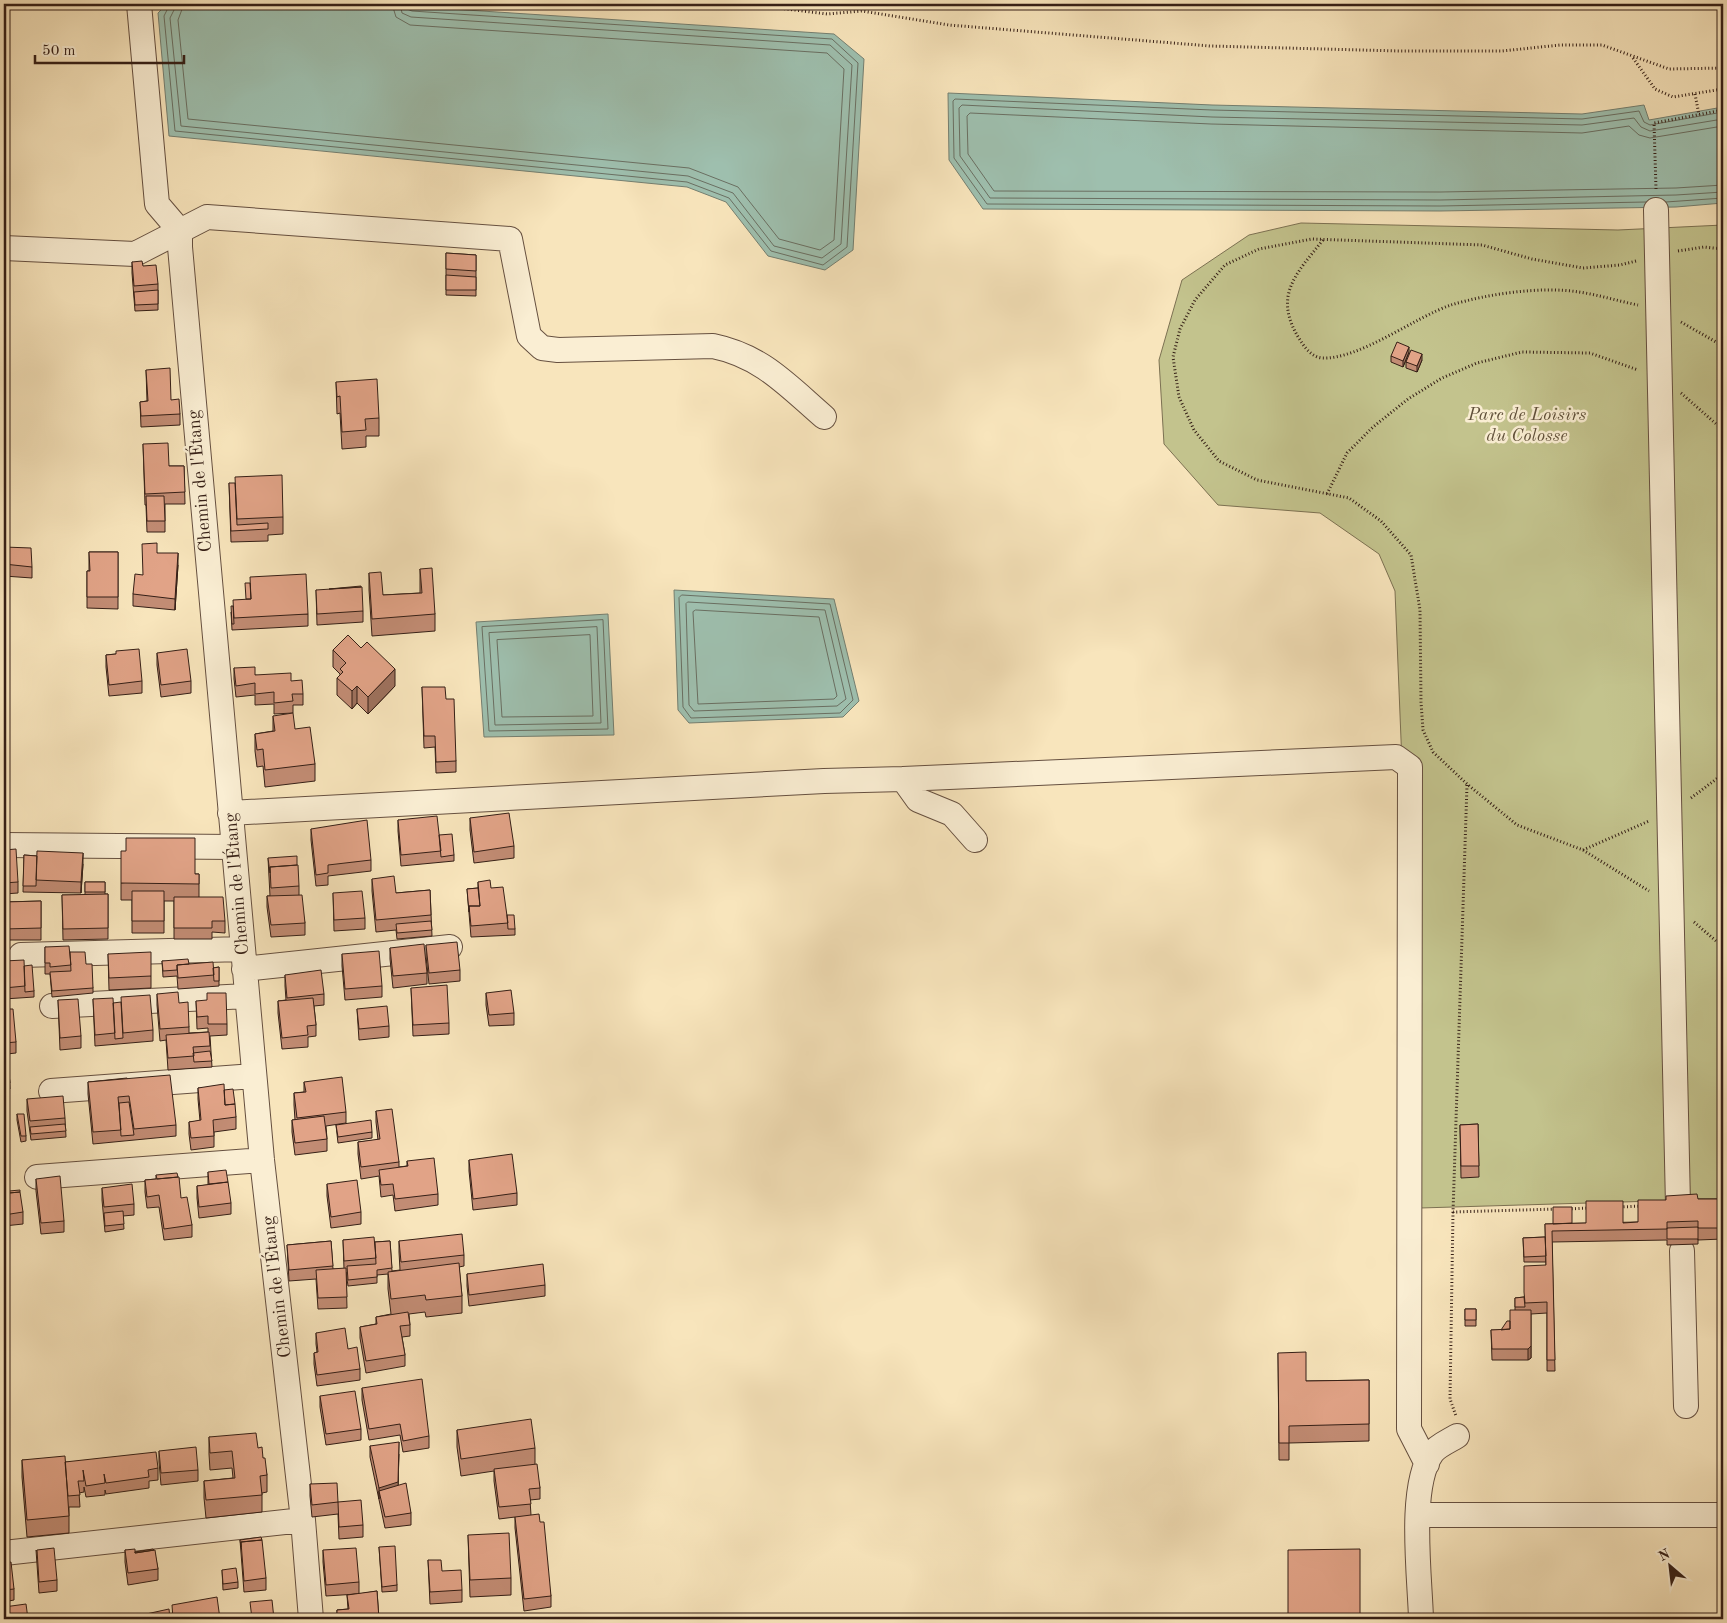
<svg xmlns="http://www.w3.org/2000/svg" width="1727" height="1623" font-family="'Old Standard TT',serif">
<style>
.green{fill:#c3c38d;stroke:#7c7152}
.water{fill:#9ebfae;stroke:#747f71}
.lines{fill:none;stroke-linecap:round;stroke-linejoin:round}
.shore{stroke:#6a6f62;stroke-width:1}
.minor-casing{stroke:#665040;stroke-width:26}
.path{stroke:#351f16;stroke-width:3;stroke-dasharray:1 2.5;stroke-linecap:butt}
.minor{stroke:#faeed3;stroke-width:24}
.wall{fill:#c28c74;stroke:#351f16}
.shaded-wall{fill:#9e725e;stroke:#351f16}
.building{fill:#e1a387;stroke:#351f16}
.labels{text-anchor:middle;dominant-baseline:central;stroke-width:5;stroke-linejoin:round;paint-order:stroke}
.park-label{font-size:18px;font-style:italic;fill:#60503a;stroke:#faeed3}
.street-label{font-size:18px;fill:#351f16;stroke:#faeed3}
</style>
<rect width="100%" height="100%" fill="#f8e5bc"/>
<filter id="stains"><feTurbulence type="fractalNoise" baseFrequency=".004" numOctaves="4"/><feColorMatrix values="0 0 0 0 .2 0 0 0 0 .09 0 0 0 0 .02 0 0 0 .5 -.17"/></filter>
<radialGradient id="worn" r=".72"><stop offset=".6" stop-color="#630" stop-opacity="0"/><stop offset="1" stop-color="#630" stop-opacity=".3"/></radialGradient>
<path class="green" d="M1301,223L1618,230L1723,225V1199L1420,1208L1395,591L1379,554L1320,513L1218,505L1164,444L1159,360L1182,280L1249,235Z"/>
<path class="water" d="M167,4H374L834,34L864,59L853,250L825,270L768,256L726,202L687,187L169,136L158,13Z
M948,93L1212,105L1582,114L1644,105L1649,120L1723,107V203L1676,207L1440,211L983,209L949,160Z
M674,590L834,599L859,701L843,717L689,723L678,710Z
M608,614L614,735L484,737L476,622Z"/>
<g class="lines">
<path class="shore" d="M170,4L164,16L175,131L687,182L729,198L771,251L823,265L847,247L858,63L832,39L412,11L407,9L406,4
M177,4L170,18L181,126L688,176L733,193L774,246L822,258L841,244L852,65L830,45L411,17L402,13L400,4
M184,4L178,20L188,119L689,168L738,187L779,239L820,250L834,240L844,69L827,53L410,25L396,17L392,4
M1723,119L1650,131L1641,127L1634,118L1582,125L1212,117L962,105L959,108L960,156L990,198L1440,200L1676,195L1723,192
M1723,126L1650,138L1639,135L1629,126L1582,133L1211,124L970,113L967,116L968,154L994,191L1440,192L1676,188L1723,185
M1646,202L1440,206L987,204L954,158L953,101L955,99L1212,110L1582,119L1639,111L1644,122L1650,125L1723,112
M1666,202L1723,198
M682,595L830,604L853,700L840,713L691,718L683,707L679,598Z
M688,602L825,610L846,699L837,706L694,711L689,705L686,604Z
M696,610L819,617L837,696L834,699L698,704L693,612Z
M603,620L608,729L489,731L482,627Z
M597,627L601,723L495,725L489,633Z
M590,635L593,716L502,717L497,640Z"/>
<g class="minor-casing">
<path id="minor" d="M139,4L157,204L180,231V247L262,1160L303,1520L311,1619
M1656,210L1678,1205
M4,248L135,254L207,217L510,239L529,336L542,348L558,350L713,346C762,356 788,386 824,417
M230,813L824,781L903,779
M975,840L952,814L918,800L903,779L1396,757L1410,767L1409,1429L1427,1464
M4,845L233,847
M21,955L243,949
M244,969L450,947
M52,1006L247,996
M51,1091L254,1076
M37,1177L262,1160
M1682,1251L1686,1406
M1418,1515H1723
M4,1553L303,1520
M1421,1619C1420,1578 1408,1487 1432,1453C1437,1446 1449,1441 1457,1436"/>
</g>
<path class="path" d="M746,4L827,14L862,11L949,25L1210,46L1399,51H1502L1560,45H1602L1669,69L1723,68
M1633,58L1655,89L1673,97L1723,89
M1695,94L1699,115
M1656,189L1654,123L1723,110
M1323,240C1296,274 1272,296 1300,340C1305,348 1312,357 1322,358C1359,360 1415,317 1451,305C1487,294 1541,286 1579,292C1599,295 1618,301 1638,305
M1678,251L1704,247L1723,249
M1636,261L1620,265L1583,268L1532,259L1482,245L1312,239L1259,249L1225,265L1195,300L1180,329L1173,357L1179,397L1194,430L1219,461L1257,480L1349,498L1381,521L1411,555L1420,610L1421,702L1423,730L1433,752L1467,784L1517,825L1583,850L1649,891
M1681,322L1723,346
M1681,393L1723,430
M1327,494L1347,453L1373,427L1408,399L1442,378L1477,363L1522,352L1590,353L1638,370
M1467,785L1453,1212L1557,1209
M1691,798L1723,774
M1583,850L1649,821
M1694,922L1723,947
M1620,1207L1642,1206
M1568,1209L1589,1208
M1453,1212L1450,1399L1456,1416"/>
<use href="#minor" class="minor"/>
</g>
<path class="wall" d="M446,253L476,255V296L446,295Z
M132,262L143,266L158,284V310L135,311L132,273Z
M1409,352L1403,367L1391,362V356Z
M1422,360L1417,372L1406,368V362Z
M146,370L171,400L180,414V425L141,427L140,402L147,401Z
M336,382L379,418V436H366V447L342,449L340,413L337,414Z
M143,444L169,466H184L185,504H165V532H147L146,505H145Z
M229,483L283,517V534L268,535V541L231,542Z
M4,547L32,567V578L4,576Z
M89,552H118V609L87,608V571H89Z
M157,553L178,565L175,610L133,606V594Z
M420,569L435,614V631L372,636L369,590V573L383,595L420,593Z
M316,590L363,611V622L317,625Z
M231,612L308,614V626L232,630Z
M333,650L395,686L368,714L357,703L352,709L337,695V678L340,675V674L333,667Z
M157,653L191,681V693L161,697L157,665Z
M116,654L142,681V693L109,696L106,667V655Z
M234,668L255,675L291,681L303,694V705H293V713L274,714V704L255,705V695L236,697L234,679Z
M422,687L456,761V772L436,773L435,747L424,748Z
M273,716L295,729L315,764V781L265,787L263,766L257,767L255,751V734L273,731Z
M470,818L514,846V858L474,863L470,830Z
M398,820L439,835L454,855V861L401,866L398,831Z
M311,829L371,860V871L328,876V885L316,886L311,840Z
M4,850L18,882V893L4,894Z
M24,855L37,856L83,864L81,893L23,892Z
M268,858L299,886V895L305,923V935L271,937L267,907V896H270Z
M195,874H199V897L225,921V933L212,932V939H174V901H164V933H132V900H121V883Z
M372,879L396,893L430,890L432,936L397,939L396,930L376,932L372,891Z
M85,882H105V894H108V939L63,940L62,895H85Z
M478,882L491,888L515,929V935L471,937L467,889L478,888Z
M333,893L365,918V929L334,931Z
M41,901V940H4V902Z
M426,945L460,970V981L429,984L426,956Z
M45,947L70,952L86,964L93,988V993L52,997L50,974H45Z
M390,948L427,973V984L393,988L390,959Z
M108,954L151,976V988L109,990Z
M342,954L382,986V997L345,1000L342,966Z
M4,961L24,966L34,991V997L4,999Z
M162,961L189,964L213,968L219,967V986L178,989L177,976L163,977Z
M285,975L324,994V1005L314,1006L316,1025V1036L308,1037V1047L282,1049L278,1013V1001L286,1000L285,986Z
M411,988L449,1023V1034L413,1036Z
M486,993L514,1013V1025L489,1026L486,1005Z
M157,994L179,1003L189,1027V1033L208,1032V1028L197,1029L196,1001L227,1024V1035L210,1036L212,1067L168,1070L166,1040L160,1041L157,1005Z
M93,999L113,1003L153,1030V1041L95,1046Z
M58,1000L81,1036V1048L60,1050Z
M4,1009L16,1042V1053L7,1054L9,1069L10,1089H4Z
M357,1009L389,1026V1037L359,1040Z
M127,1078L176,1125V1136L93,1144L88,1094V1082Z
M304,1082L346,1112V1123L326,1126L327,1139V1151L295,1155L292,1132V1120H295L294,1105V1093L304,1092Z
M198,1088L224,1090L236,1117V1129L214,1132V1147L191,1150L189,1134V1122L200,1121L198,1099Z
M27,1099L65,1118L66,1137L31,1140L27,1111Z
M4,1108L9,1145V1150H4Z
M376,1111L399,1162V1167L407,1166V1161L438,1194V1205L395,1211L393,1195L381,1197L379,1176L361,1179L358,1154V1142L378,1140L376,1122Z
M17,1114L26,1136V1141L21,1142L17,1120Z
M1478,1124L1479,1177L1461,1178L1460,1125Z
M336,1125L372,1132V1138L338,1143Z
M469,1160L517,1193V1205L473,1210L469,1171Z
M208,1172L231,1203V1214L199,1218L197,1198V1186L208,1185Z
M156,1175L181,1198L192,1225V1237L164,1240L159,1207L147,1208L145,1192V1180L156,1179Z
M36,1179L64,1221V1232L41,1234L36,1191Z
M327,1184L361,1212V1224L331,1228L327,1196Z
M4,1186L9,1191L23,1212V1224L4,1226Z
M102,1188L134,1204V1215L123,1216L124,1229L105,1232L102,1200Z
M1698,1199H1723V1239L1698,1240V1239V1244L1667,1245V1240L1552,1242L1555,1371H1547V1313L1531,1314V1358L1528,1360H1492L1491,1330H1501L1510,1321L1515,1310V1298L1524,1297L1546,1265L1545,1224L1638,1222Z
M1545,1237L1546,1262H1524L1523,1238Z
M343,1240L375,1242L390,1241L392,1271L400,1270L399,1252V1241L464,1255V1266L459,1267L462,1296V1313L426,1317L425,1312L409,1314L410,1325V1336L402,1337L405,1355V1366L366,1373L360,1338V1327L376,1324V1317L391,1314L388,1289V1274L377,1275V1283L348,1286L346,1272L347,1308L318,1309L316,1279L289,1281L287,1245L331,1241L333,1269H344Z
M467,1274L545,1285V1296L469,1306L467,1286Z
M1465,1309H1476V1326H1465Z
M316,1333L348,1349L360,1369V1380L317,1386L314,1364V1353L317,1352L316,1344Z
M1278,1353L1306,1381L1369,1380V1441L1289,1443V1460H1279Z
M362,1388L429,1436V1448L403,1452L400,1435L369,1440L362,1400Z
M320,1396L361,1429V1440L326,1445L320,1407Z
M457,1430L535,1448V1464L540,1488V1499L530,1500L531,1515L551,1596V1607L524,1611L515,1528V1517L499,1519L494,1481V1471L461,1476L457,1447Z
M209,1437L258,1448L263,1458L267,1475V1492L262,1493V1512L206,1518L204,1498V1481L233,1478L232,1468L210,1470L209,1454Z
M370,1446L399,1454L398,1485L411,1513V1525L385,1528L370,1457Z
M159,1451L198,1470V1481L161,1485L159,1462Z
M22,1460L65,1462L158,1468V1480L149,1481V1488L106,1494L105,1490V1495L86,1497L84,1487V1492L79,1493L80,1507H69V1533L27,1537L22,1477Z
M310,1484L338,1502L363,1525V1537L339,1539L338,1514L312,1517L310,1496Z
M468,1535L511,1578V1595L470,1597Z
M240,1540L266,1578V1590L244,1592Z
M379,1547L397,1585V1591L382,1592Z
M36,1550L57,1580V1591L39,1593Z
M125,1550L135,1552L154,1550L158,1569V1580L128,1585L125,1562Z
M323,1550L359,1582V1594L377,1591L379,1619H337V1610L348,1609L347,1595L357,1594L326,1596L323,1562Z
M428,1560L442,1571L462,1590V1602L430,1604Z
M4,1563L14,1589V1600L4,1602Z
M222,1570L238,1582V1588L223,1590Z"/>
<path class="shaded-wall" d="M1409,347V352L1403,367V361Z
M1422,354V360L1417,372V366Z
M178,553V565L175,610V599Z
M395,669V686L368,714V697Z
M357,686V703L352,709V691Z
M83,853V864L81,893V882Z
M1531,1346V1358L1528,1360V1349Z
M399,1442L398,1493L379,1491V1499V1488Z"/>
<path class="building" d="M446,253L476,255V271L446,269Z
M142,261L143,266L156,265L158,284L134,286L132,262Z
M446,275L476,277V290H446Z
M158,290V304L135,305L134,292Z
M1397,342L1409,347L1403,361L1391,356Z
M1411,350L1422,354L1417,366L1406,362Z
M170,368L171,400L179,399L180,414L141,416L140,402L148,401L146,370Z
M377,379L379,418L365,419L366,430L342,432L340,396L337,397L336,382Z
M168,443L169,466H184L185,492L145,494L143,444Z
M282,475L283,517L237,519L235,477Z
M229,483H235L237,525L268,523V529L231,531Z
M146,496H164L165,521H147Z
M157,543V553H178L175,599L133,594L135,574L143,575L142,544Z
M4,547L31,548L32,567L4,564Z
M89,552H118V597H87V571H90Z
M432,568L435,614L372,619L369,573L381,572L383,595L422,593L420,569Z
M306,574L308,614L234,618L233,600L251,599L250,577Z
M245,583H250L251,599H246Z
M361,586V587L329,589Z
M362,587L363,611L317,614L316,590Z
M231,606H233L234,624H232Z
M348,635L361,648L367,642L395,669L368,697L357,686L352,691L337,678L343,672L340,669L346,663L333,650Z
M139,649L142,681L109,685L106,655L116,654V651Z
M187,649L191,681L161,685L157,653Z
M255,667V675L291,673V681L302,680L303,694H292L293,701L274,703V692L255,694V683L236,686L234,668Z
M422,687H445L446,699H454L456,761L436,762L435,736H424Z
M293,713L295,729L310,727L315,764L265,770L263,749L257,750L255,734L275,731L273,716Z
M509,813L514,846L474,852L470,818Z
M437,816L441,851L401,855L398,820Z
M367,820L371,860L328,865V873L316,875L311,829Z
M452,834L454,855L441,857L439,835Z
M126,838H195V874H199V884L121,883V851H126Z
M16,849L18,882L4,883V850Z
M37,851L83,853L81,882L36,880Z
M24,855L37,856L36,886H23Z
M297,856V865L270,867V873L268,858Z
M298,865L299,886L271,888L270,867Z
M394,876L396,893L430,890L431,915L376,920L372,879Z
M490,880L491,888L503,887L508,923L471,926L469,906H480L478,882Z
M85,882H105V892H85Z
M478,888L480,906H469V912L467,889Z
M132,891H164V921H132Z
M362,891L365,918L334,920L333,893Z
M108,894V928L63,929L62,895Z
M302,895L305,923L271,925L267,896Z
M174,897H223L225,921H212V928H174Z
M41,901V928L4,929V902Z
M507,915H514L515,929H508Z
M431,921L432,930L397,933L396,924Z
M457,942L460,970L429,973L426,945Z
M424,944L427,973L393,976L390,948Z
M69,946L71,965L50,967V963H45V947Z
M379,951L382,986L345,989L342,954Z
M70,952H85L86,964H92L93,988L52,991L50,972L71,971Z
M151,952V976L109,978L108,954Z
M188,959L189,964L177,965V970L163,971L162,961Z
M24,960L25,986L4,988V961Z
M213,962L214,975L178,978L177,965Z
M32,965L34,991L25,992L24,966Z
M219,967V981H214L213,968Z
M321,970L324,994L287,998L285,975Z
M447,985L449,1023L413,1025L411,988Z
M511,990L514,1013L489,1015L486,993Z
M178,992L179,1003L188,1002L189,1027L160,1029L157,994Z
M207,993H226L227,1024H208V1016L197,1017L196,1001L207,1000Z
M150,995L153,1030L123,1033L121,997Z
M113,998L115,1033L95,1035L93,999Z
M313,998L316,1025L307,1026L308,1035L282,1038L278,1001Z
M78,999L81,1036L60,1038L58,1000Z
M121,1002L123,1038L115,1039L113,1003Z
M387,1006L389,1026L359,1029L357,1009Z
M4,1009H13L16,1042L4,1043Z
M209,1032L210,1046L193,1047L194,1056L168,1058L166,1035Z
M4,1049H6L9,1069H4Z
M210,1051L212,1061L194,1062L193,1053Z
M9,1074L10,1083L4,1084V1075Z
M170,1075L176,1125L134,1129L129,1096L118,1097L121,1130L93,1132L88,1082Z
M342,1077L346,1112L297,1118L294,1093L306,1092L304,1082Z
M224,1084L225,1105L235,1104L236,1117L213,1120L214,1136L191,1138L189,1122L201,1120L198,1088Z
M233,1089L235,1104L225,1105L224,1090Z
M63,1096L65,1118L30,1121L27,1099Z
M129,1102L134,1135L121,1136L119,1103Z
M4,1108H6L9,1145H5L4,1130Z
M392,1109L399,1162L361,1167L358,1142L380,1139L376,1111Z
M17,1114H24L26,1136H21Z
M324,1116L327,1139L295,1143L292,1120Z
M371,1120L372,1132L338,1137L336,1125Z
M65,1124L66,1131L31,1134L30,1127Z
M1478,1124L1479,1166H1461L1460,1125Z
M512,1154L517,1193L473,1199L469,1160Z
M434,1158L438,1194L395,1199L393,1184L381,1185L379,1170L408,1166L407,1161Z
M226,1170L228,1182L209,1184L208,1172Z
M177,1173L178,1177L157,1179L156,1175Z
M60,1176L64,1221L41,1223L36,1179Z
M179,1177L181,1198L187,1197L192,1225L164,1229L159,1195L147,1197L145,1180Z
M357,1180L361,1212L331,1217L327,1184Z
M228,1182L231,1203L199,1207L197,1186Z
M132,1184L134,1204L104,1207L102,1188Z
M4,1186H8L9,1193L20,1192L23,1212L4,1215Z
M20,1190V1192L9,1193V1191Z
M1697,1194L1698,1199H1723V1228H1698V1221L1667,1222V1229L1552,1231L1555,1360H1547V1302L1525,1303L1524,1292V1266L1546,1265L1545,1224L1586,1223V1201H1623V1223L1638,1222V1200H1666V1196Z
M1553,1207H1572V1223L1553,1224Z
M123,1211L124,1224L105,1226L104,1213Z
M1698,1227V1239H1667V1228Z
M462,1234L464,1255L401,1262L399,1241Z
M374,1237L376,1258L344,1261L343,1240Z
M1545,1237L1546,1256L1524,1257L1523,1238Z
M331,1241L333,1266L289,1270L287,1245Z
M390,1241L392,1268L377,1270V1277L348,1280L347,1266L376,1264L375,1242Z
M459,1263L462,1296L426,1300L425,1295L391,1299L388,1272Z
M543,1264L545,1285L469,1295L467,1274Z
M346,1268L347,1297L318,1298L316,1270Z
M1524,1297L1525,1307H1515V1298Z
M1465,1309H1476V1320H1465Z
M1510,1310H1531V1346L1528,1349H1492L1491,1330L1510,1329Z
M408,1312L410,1325L400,1326L405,1355L366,1361L360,1327L377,1324L376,1317Z
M1507,1321H1510V1329L1501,1330Z
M345,1328L348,1349L357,1347L360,1369L317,1375L314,1353L318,1352L316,1333Z
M1306,1352V1381L1369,1380V1424L1289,1426V1443H1279L1278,1353Z
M422,1379L429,1436L403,1441L400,1424L369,1429L362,1388Z
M355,1391L361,1429L326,1434L320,1396Z
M531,1419L535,1448L461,1459L457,1430Z
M256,1433L258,1448L262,1447L263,1458H265L267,1475L260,1476L262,1495L206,1500L204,1481L235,1478L232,1451L210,1453L209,1437Z
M399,1442L398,1482L379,1488L370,1446Z
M196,1447L198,1470L161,1473L159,1451Z
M156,1452L158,1468L148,1470L149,1477L106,1483L104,1474L105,1483L86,1486L83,1470L84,1481H78L80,1495L68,1496L65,1462Z
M65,1456L69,1516L27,1520L22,1460Z
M537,1464L540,1488L529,1489L531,1504L499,1507L494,1469Z
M337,1483L338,1502L312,1505L310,1484Z
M406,1483L411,1513L385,1517L379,1491Z
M361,1500L363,1525L339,1527L338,1502Z
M539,1514L540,1522H544L551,1596L524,1599L515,1517Z
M509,1533L511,1578L470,1580L468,1535Z
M261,1537L262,1540L241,1542V1547L240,1540Z
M262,1540L266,1578L244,1581L241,1542Z
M395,1546L397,1585L382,1587L379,1547Z
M54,1548L57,1580L39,1582L37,1550Z
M356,1548L359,1582L326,1585L323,1550Z
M135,1549V1553L155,1550L158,1569L128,1573L125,1550Z
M153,1549L154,1550L135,1553V1552Z
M1360,1549V1619H1288V1550Z
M428,1560H441L442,1571L461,1570L462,1590L430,1592Z
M11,1562L14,1589L4,1590V1563Z
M236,1568L238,1582L223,1584L222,1570Z
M377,1591L379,1619H337V1610L349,1609L347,1595Z
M217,1597L220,1619H173L172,1605Z
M272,1600L274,1619H252L250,1602Z
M26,1604L28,1619H6L4,1607Z
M169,1609L170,1619H128V1618Z"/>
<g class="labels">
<g class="park-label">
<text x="1527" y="415">Parc de Loisirs<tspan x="1527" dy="21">du Colosse</tspan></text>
</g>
<g class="street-label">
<text transform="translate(200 481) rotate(-95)">Chemin de l'Étang</text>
<text transform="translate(237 884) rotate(-95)">Chemin de l'Étang</text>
<text transform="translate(277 1287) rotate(-97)">Chemin de l'Étang</text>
</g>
</g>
<rect width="1727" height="1623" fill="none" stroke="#f8e5bc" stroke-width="20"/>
<rect x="5" y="5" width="1717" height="1613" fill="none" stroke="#351f16" stroke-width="2.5"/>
<rect x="10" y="10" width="1707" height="1603" fill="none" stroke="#351f16"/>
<g transform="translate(1670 1566) rotate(332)" stroke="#faeed3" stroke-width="4" paint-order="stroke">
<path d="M0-4L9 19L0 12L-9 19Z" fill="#351f16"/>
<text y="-8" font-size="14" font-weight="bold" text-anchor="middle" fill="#351f16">N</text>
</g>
<path d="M35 55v8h149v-8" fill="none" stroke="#351f16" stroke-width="2.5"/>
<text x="42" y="55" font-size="15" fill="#351f16" stroke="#faeed3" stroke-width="4" paint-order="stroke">50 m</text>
<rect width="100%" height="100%" filter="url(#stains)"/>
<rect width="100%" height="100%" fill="url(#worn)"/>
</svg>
